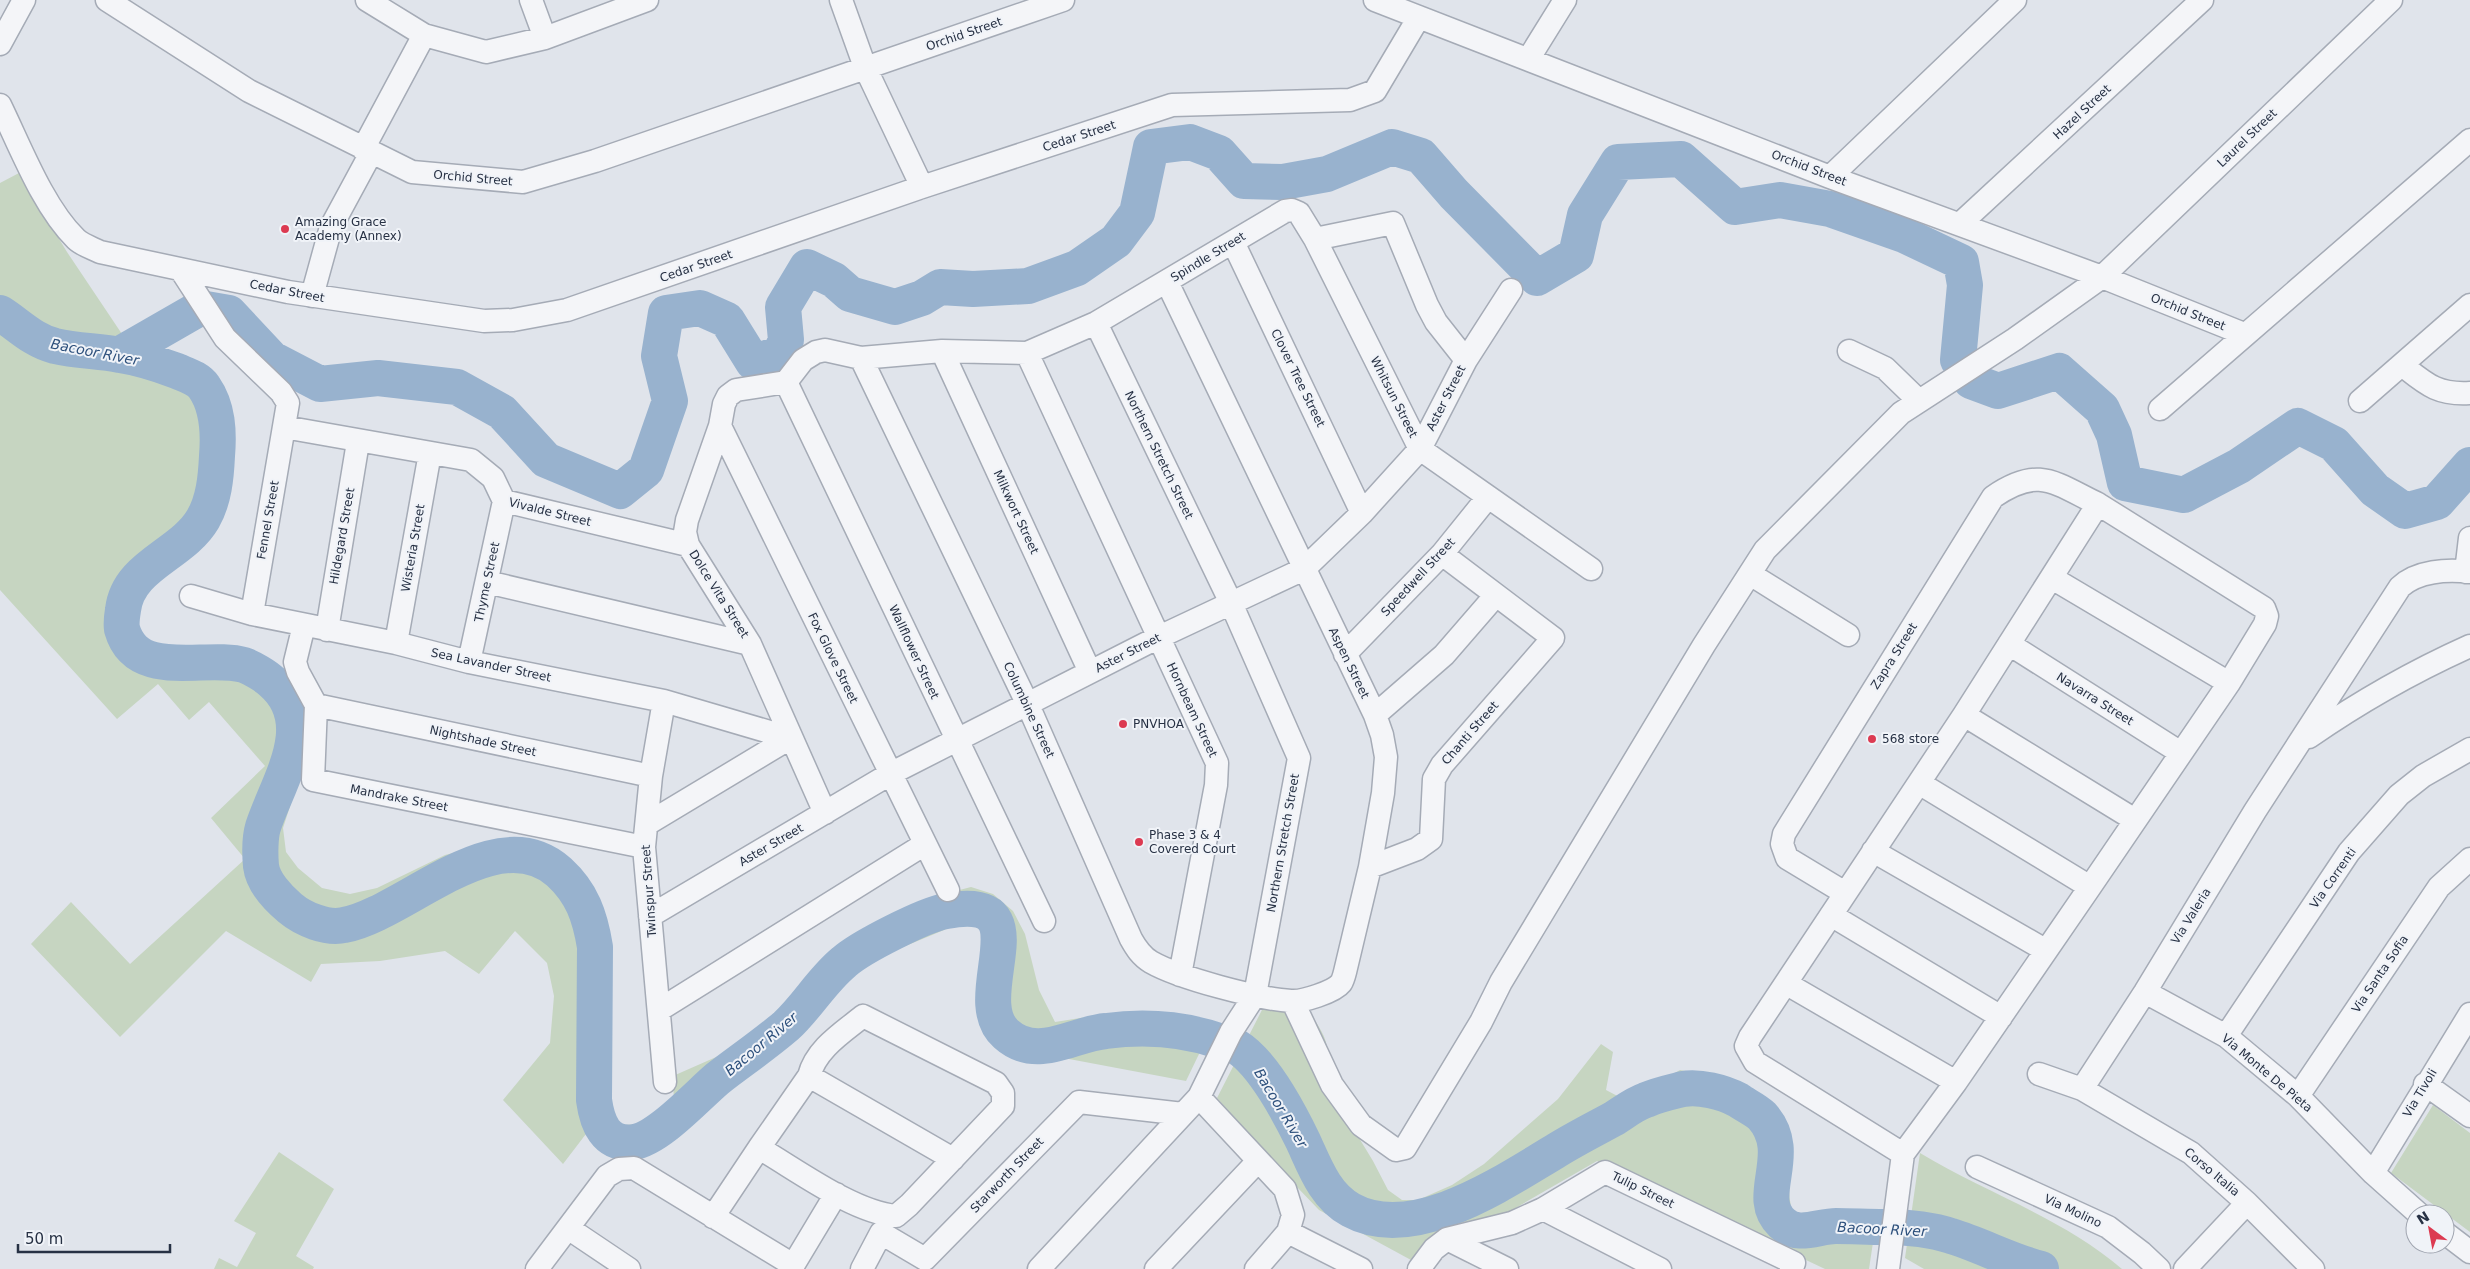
<svg xmlns="http://www.w3.org/2000/svg" width="2470" height="1269" font-family="'DejaVu Sans',sans-serif">
<style>
.green{fill:#c6d5c1}
.lines{fill:none;stroke-linecap:round;stroke-linejoin:round}
.river{stroke:#98b2ce;stroke-width:36}
.minor-casing{stroke:#a5abb6;stroke-width:25}
.minor{stroke:#f4f5f8;stroke-width:22}
.poi-dot{fill:#dc3a51;stroke:#f0f3f8;stroke-width:2}
.labels{text-anchor:middle;dominant-baseline:central;stroke-width:4;stroke-linejoin:round;paint-order:stroke}
.street-label{font-size:12px;fill:#273144;stroke:#f0f3f8}
.poi-label{font-size:12px;fill:#273144;stroke:#f0f3f8;text-anchor:start}
.water-label{font-size:14px;font-style:italic;fill:#2d507c;stroke:#f0f3f8}
</style>
<rect width="100%" height="100%" fill="#e0e4eb"/>
<path class="green" d="M19,173L67,252L130,346L182,368L205,382L222,402L227,423L223,492L214,522L197,542L146,582L132,605L128,621L137,636L152,647L250,660L272,668L297,697L305,732L303,766L283,828L286,852L298,868L322,888L350,894L377,888L445,855L477,847L517,844L566,861L589,888L605,929L603,1098L604,1115L613,1124C641,1127 652,1122 674,1106L673,1076L748,1043L850,949L948,893L971,887L993,894L1013,911L1025,934L1039,990L1055,1022L1112,1013L1212,1027L1186,1081L1069,1059L1024,1061L996,1047L983,1031L977,1003L987,939L973,918L862,964L809,1020L736,1084L669,1134L640,1146L617,1147L589,1130L563,1164L503,1100L550,1043L554,996L547,963L515,931L479,974L445,951L380,961L321,964L311,982L226,931L120,1037L31,944L71,902L130,964L245,859L211,818L265,766L209,702L189,720L158,684L117,719L0,590V183Z
M1264,1006L1306,1007C1328,1040 1331,1043 1325,1082L1373,1161L1388,1190L1402,1200H1418L1452,1185L1484,1164L1558,1099L1601,1044L1613,1052L1606,1090L1627,1101L1680,1070C1691,1072 1703,1072 1714,1076C1740,1084 1784,1109 1788,1137C1792,1163 1785,1190 1793,1214L1811,1216L1878,1209L1869,1269H1825L1597,1161L1493,1221L1432,1241L1411,1260L1319,1210L1273,1162L1217,1098Z
M2433,1105L2470,1133V1232L2391,1173Z
M279,1152L334,1189L296,1256L314,1267L313,1269H214L219,1258L237,1267L256,1233L234,1221Z
M1920,1153C1986,1193 2063,1218 2122,1269H1924L1905,1258Z"/>
<g class="lines">
<path class="river" d="M0,313C19,325 32,340 55,346C77,351 99,351 120,355C140,358 158,364 177,371C186,375 198,378 204,387C218,407 219,432 217,456C216,477 214,500 203,519C182,555 128,565 123,610C122,616 121,623 122,629C137,682 206,654 244,665C252,668 266,676 272,682C320,723 277,783 263,827C260,837 260,855 261,866C263,882 278,898 290,908C303,919 327,929 344,925C405,914 496,816 559,872C582,893 590,916 595,947L594,1100C597,1122 605,1146 634,1142C659,1138 697,1096 717,1079C740,1061 764,1045 786,1026C807,1007 821,981 844,962C861,947 924,915 946,911C1047,892 964,997 1006,1034C1037,1062 1072,1034 1106,1031C1145,1026 1181,1028 1219,1041C1221,1042 1236,1047 1237,1047C1263,1063 1290,1114 1303,1141C1315,1167 1325,1196 1351,1210C1413,1244 1502,1183 1554,1152C1573,1140 1593,1130 1613,1119C1623,1113 1634,1104 1646,1100C1657,1095 1671,1092 1683,1089C1699,1086 1723,1092 1738,1100C1745,1105 1756,1110 1762,1116C1796,1154 1753,1196 1782,1223C1798,1238 1818,1226 1836,1226C1852,1226 1868,1227 1884,1227C1906,1227 1930,1229 1951,1236C1981,1245 2010,1261 2041,1269
M120,354L200,308L229,313L272,359L320,384L378,378L457,387L502,412L546,460L620,491L646,470L670,401L659,356L666,313L700,308L727,320L753,362L780,354L786,340L783,307L807,267L834,280L850,294L895,307L922,298L940,287L973,289L1028,286L1077,268L1116,241L1137,213L1151,147L1190,142L1219,153L1244,181L1283,182L1327,174L1392,147L1421,156L1454,194L1537,278L1576,255L1585,215L1618,162L1681,159L1735,207L1780,200L1830,209L1904,235L1961,262L1965,285L1958,360
M1971,381L1998,391L2059,371L2102,409L2114,435L2125,483L2184,495L2239,466L2298,426L2334,444L2375,490L2405,511L2437,502L2470,465"/>
<g class="minor-casing">
<path id="minor" d="M107,0L249,91L412,172L523,182L595,161L1063,0
M367,0L424,35L486,52L545,38L647,0
M531,0L545,38
M841,0L865,67L922,187
M1375,0L1830,177L2102,277L2244,334
M0,44L24,0
M1529,58L1565,0
M0,105C20,146 43,207 76,239C82,245 92,248 100,252L288,292L484,321L513,320L567,310L922,187L1172,105L1350,100L1375,91L1419,17
M363,149L424,35
M1830,177L2015,0
M1961,223L2202,0
M1315,239L1393,223L1427,305L1436,322L1466,360
M1233,242L1362,513
M181,270L225,338L281,392L288,403L252,614
M312,296L331,227L371,153
M942,351L1090,672
M1849,351L1885,368L1919,401
M1027,353L1217,763L1216,785L1180,975
M861,358L1028,705L1131,939C1136,948 1141,956 1151,962C1179,978 1258,999 1291,1001C1302,1002 1334,992 1341,983C1343,980 1344,976 1345,972L1370,867L1383,793L1386,757L1382,735L1375,715L1167,282
M2402,365C2426,384 2437,395 2470,393
M786,382L803,360L816,352L825,350L861,358L942,351L1027,353L1096,323L1285,211L1292,210L1299,213L1315,239L1420,449L1591,569
M786,382L1044,921
M786,382L736,390L728,396L724,404L720,426L687,520L685,532L688,545L750,644L825,813
M2360,401L2470,305
M2160,409L2470,140
M720,426L948,890
M284,427L471,460L493,478L504,501
M504,501L688,545
M2466,572L2470,538
M1750,574L1848,635
M2052,578L2229,683
M487,582L750,644
M191,596L252,614L396,643L469,662L664,701L790,738
M304,625L295,662L298,672L316,705L313,780L644,847
M327,630L358,442
M396,643L430,453
M2009,644L2181,753
M1345,654L1442,554L1488,497
M469,662L504,501
M664,701L651,776L644,847L665,1082
M316,705L651,776
M1375,715L1444,655L1496,595
M1964,715L2135,820
M2309,737C2361,701 2412,672 2470,646
M1919,783L2090,887
M647,824L790,738
M1873,851L2045,950
M1370,867L1417,849L1431,839L1434,779L1442,765L1553,638L1442,554
M1845,893L1787,858L1782,844L1784,834L1993,497C2038,466 2053,482 2098,504
M1831,915L2001,1017
M650,916L890,774L1157,638L1304,569L1362,513L1420,449L1466,360L1511,290
M1787,984L1956,1082
M2145,992L2226,1036L2298,1096L2373,1173L2419,1214
M1293,1002L1332,1085L1361,1125L1396,1150L1405,1148L1481,1022L1501,982L1704,645L1765,550L1901,413L2015,339L2102,277L2391,0
M659,1010L925,844
M2226,1036L2349,852L2399,795L2423,776L2470,749
M2039,1074L2082,1089L2191,1153L2247,1203L2313,1269
M809,1076L953,1159
M2425,1084L2470,1116
M2082,1089L2145,992L2255,811L2400,587C2417,571 2447,569 2470,572
M2298,1096L2439,887L2470,859
M1199,1097L1285,1189L1293,1215L1288,1232L1256,1269
M1977,1167L2108,1227L2142,1253L2159,1269
M2373,1173L2470,1014
M1543,1209L1660,1269
M713,1217L759,1148C797,1170 853,1212 896,1216L909,1205L1003,1106V1093L996,1083L863,1016C842,1033 816,1049 809,1076L759,1148
M568,1228L629,1269
M1288,1232L1361,1269
M2445,1233L2470,1252
M1447,1239L1507,1269
M537,1269L607,1176L619,1169L634,1168L793,1265
M791,1269L836,1194
M862,1269L881,1233L925,1259L1079,1102L1183,1114
M1039,1269L1199,1097L1231,1032L1255,995L1299,758L1231,603L1096,323
M1156,1269L1258,1161
M1419,1269L1434,1249L1447,1239L1512,1223L1543,1209L1605,1172L1794,1263L1791,1269
M1888,1269L1903,1154L1956,1082L2090,887L2229,683L2265,624L2267,616L2264,608L2098,504L1964,715L1750,1037L1746,1046L1755,1062L1903,1154
M2185,1269L2247,1203"/>
</g>
<use href="#minor" class="minor"/>
</g>
<g class="poi-dot">
<circle cx="285" cy="229" r="5"/>
<circle cx="1123" cy="724" r="5"/>
<circle cx="1872" cy="739" r="5"/>
<circle cx="1139" cy="842" r="5"/>
</g>
<g class="labels">
<g class="street-label">
<text transform="translate(964 34) rotate(-19)">Orchid Street</text>
<text transform="translate(2082 112) rotate(-43)">Hazel Street</text>
<text transform="translate(1079 136) rotate(-18)">Cedar Street</text>
<text transform="translate(2247 138) rotate(-44)">Laurel Street</text>
<text transform="translate(1809 168) rotate(21)">Orchid Street</text>
<text transform="translate(473 178) rotate(5)">Orchid Street</text>
<text transform="translate(1208 257) rotate(-31)">Spindle Street</text>
<text transform="translate(696 266) rotate(-19)">Cedar Street</text>
<text transform="translate(287 291) rotate(11)">Cedar Street</text>
<text transform="translate(2188 312) rotate(22)">Orchid Street</text>
<text transform="translate(1298 378) rotate(64)">Clover Tree Street</text>
<text transform="translate(1394 397) rotate(63)">Whitsun Street</text>
<text transform="translate(1446 398) rotate(-63)">Aster Street</text>
<text transform="translate(1159 455) rotate(64)">Northern Stretch Street</text>
<text transform="translate(550 512) rotate(14)">Vivalde Street</text>
<text transform="translate(1016 512) rotate(65)">Milkwort Street</text>
<text transform="translate(268 520) rotate(-80)">Fennel Street</text>
<text transform="translate(342 536) rotate(-80)">Hildegard Street</text>
<text transform="translate(413 548) rotate(-80)">Wisteria Street</text>
<text transform="translate(1418 577) rotate(-47)">Speedwell Street</text>
<text transform="translate(487 582) rotate(-78)">Thyme Street</text>
<text transform="translate(719 594) rotate(58)">Dolce Vita Street</text>
<text transform="translate(914 652) rotate(65)">Wallflower Street</text>
<text transform="translate(1128 653) rotate(-27)">Aster Street</text>
<text transform="translate(1894 656) rotate(-58)">Zapra Street</text>
<text transform="translate(833 658) rotate(64)">Fox Glove Street</text>
<text transform="translate(1349 663) rotate(64)">Aspen Street</text>
<text transform="translate(491 665) rotate(12)">Sea Lavander Street</text>
<text transform="translate(2095 699) rotate(32)">Navarra Street</text>
<text transform="translate(1029 710) rotate(65)">Columbine Street</text>
<text transform="translate(1192 710) rotate(65)">Hornbeam Street</text>
<text transform="translate(1470 733) rotate(-49)">Chanti Street</text>
<text transform="translate(483 741) rotate(12)">Nightshade Street</text>
<text transform="translate(399 798) rotate(11)">Mandrake Street</text>
<text transform="translate(1283 843) rotate(-80)">Northern Stretch Street</text>
<text transform="translate(771 845) rotate(-30)">Aster Street</text>
<text transform="translate(2333 878) rotate(-55)">Via Correnti</text>
<text transform="translate(649 891) rotate(-94)">Twinspur Street</text>
<text transform="translate(2191 916) rotate(-58)">Via Valeria</text>
<text transform="translate(2380 974) rotate(-56)">Via Santa Sofia</text>
<text transform="translate(2267 1073) rotate(40)">Via Monte De Pieta</text>
<text transform="translate(2420 1093) rotate(-59)">Via Tivoli</text>
<text transform="translate(2212 1172) rotate(40)">Corso Italia</text>
<text transform="translate(1007 1175) rotate(-46)">Starworth Street</text>
<text transform="translate(1643 1190) rotate(26)">Tulip Street</text>
<text transform="translate(2073 1211) rotate(25)">Via Molino</text>
</g>
<g class="poi-label">
<text x="295" y="222">Amazing Grace<tspan x="295" dy="14">Academy (Annex)</tspan></text>
<text x="1133" y="724">PNVHOA</text>
<text x="1882" y="739">568 store</text>
<text x="1149" y="835">Phase 3 &amp; 4<tspan x="1149" dy="14">Covered Court</tspan></text>
</g>
<g class="water-label">
<text transform="translate(95 352) rotate(11)">Bacoor River</text>
<text transform="translate(761 1044) rotate(-40)">Bacoor River</text>
<text transform="translate(1281 1108) rotate(59)">Bacoor River</text>
<text transform="translate(1882 1229) rotate(3)">Bacoor River</text>
</g>
</g>
<g transform="translate(2430 1229) rotate(328)"><circle r="24" fill="#f0f3f8" stroke="#a0a5b0"/>
<path d="M0-4L9 19L0 12L-9 19Z" fill="#dc3a51"/>
<text y="-8" font-size="14" font-weight="bold" text-anchor="middle" fill="#273144">N</text>
</g>
<path d="M18 1244v8h152v-8" fill="none" stroke="#273144" stroke-width="2.5"/>
<text x="25" y="1244" font-size="15" fill="#273144" stroke="#f0f3f8" stroke-width="4" paint-order="stroke">50 m</text>
</svg>
